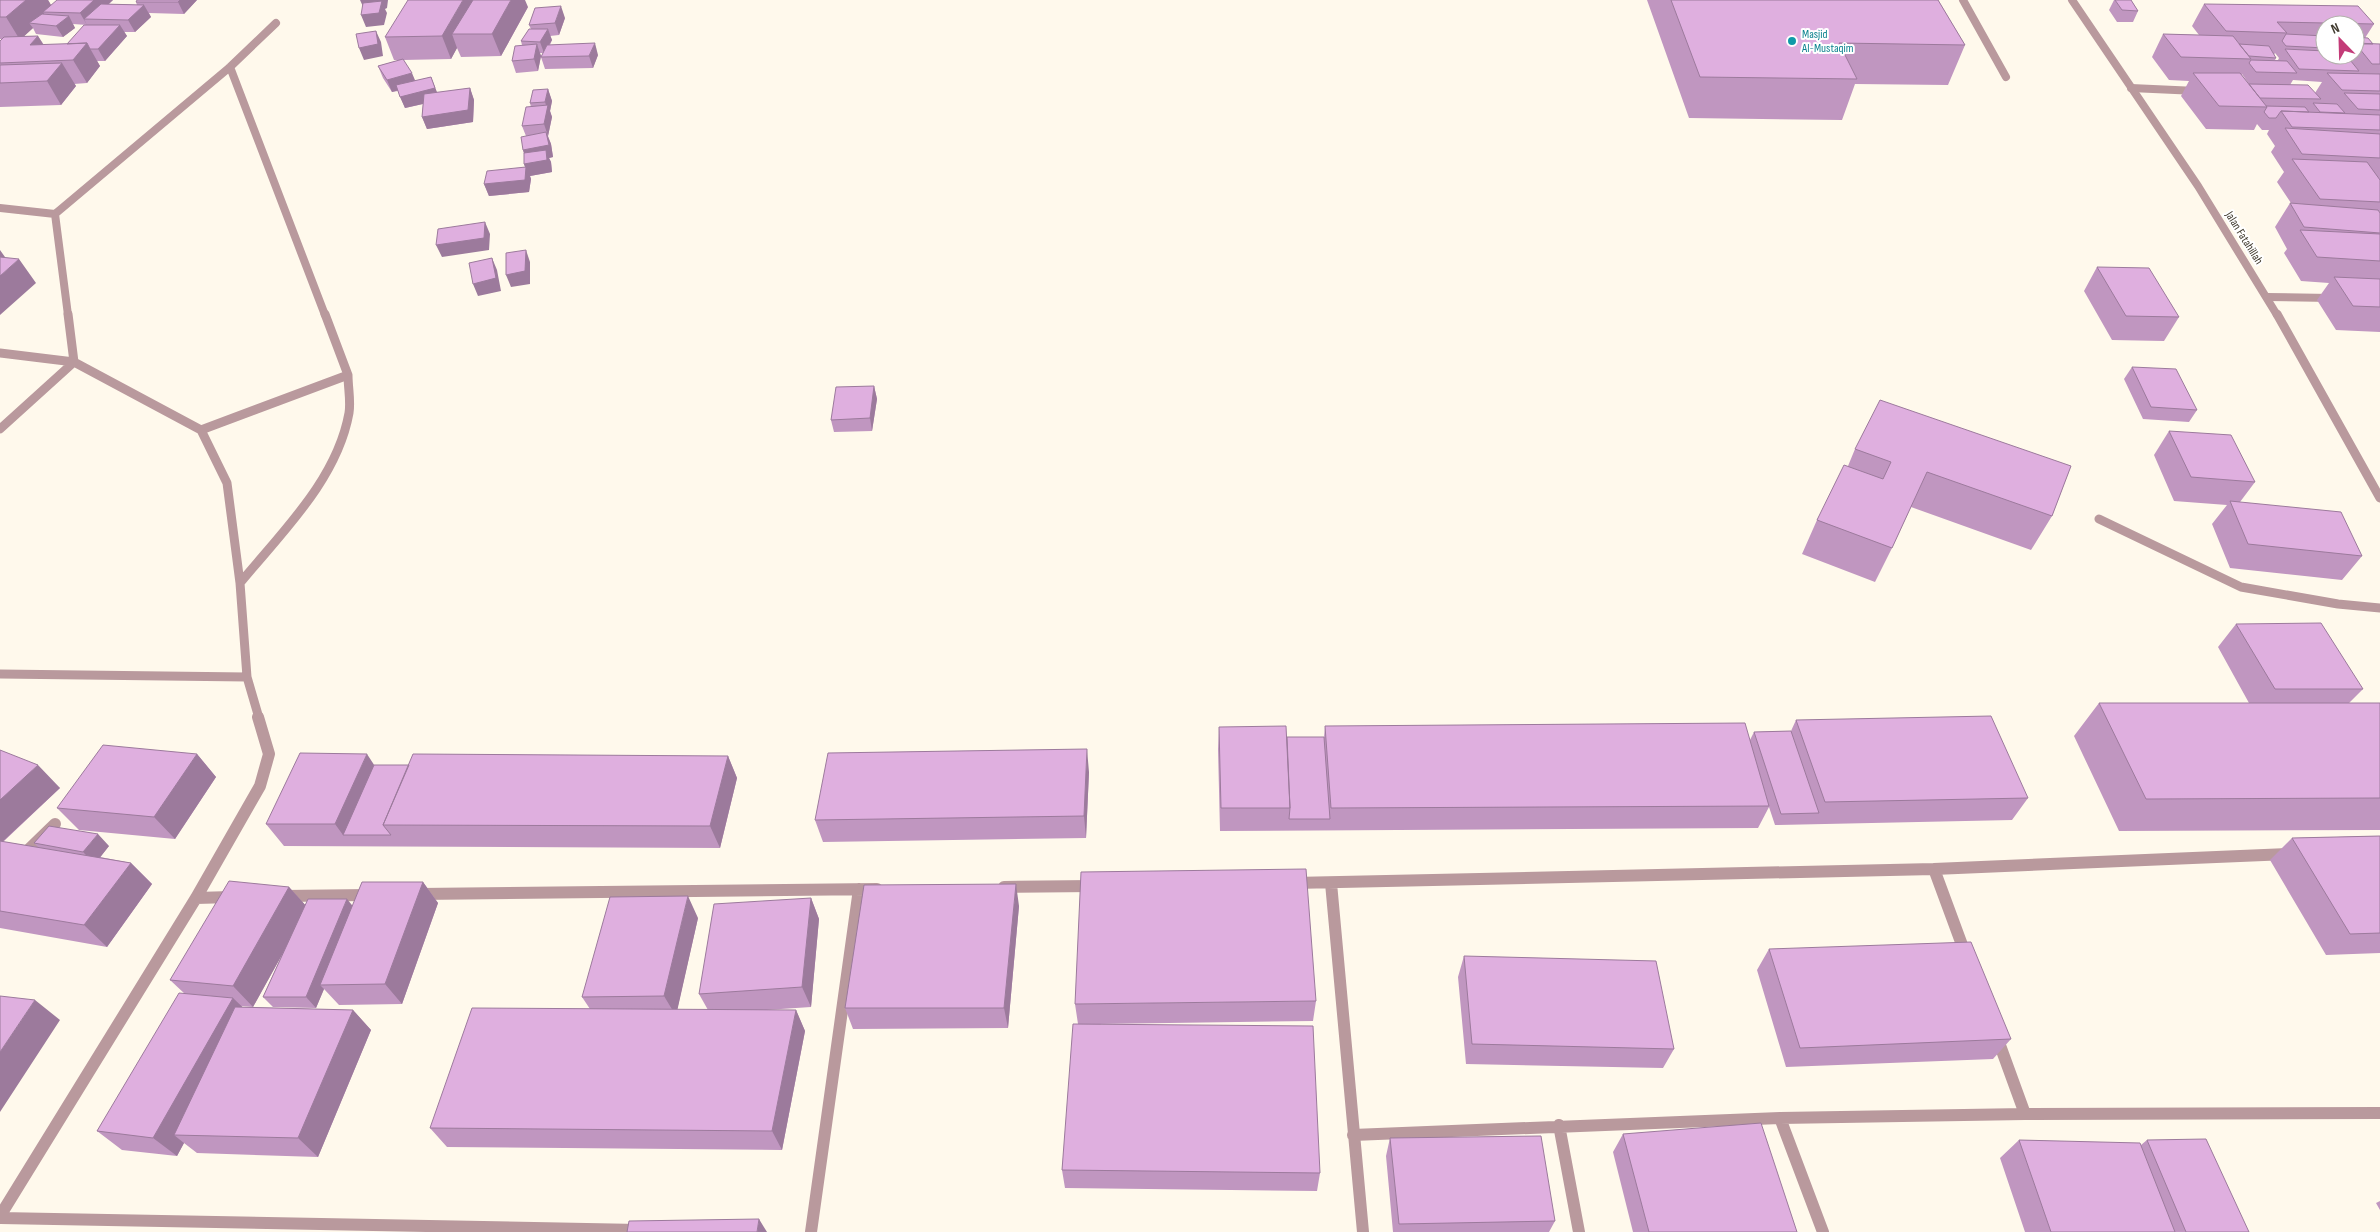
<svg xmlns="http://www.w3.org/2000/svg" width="2380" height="1232" font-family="'Sofia Sans Condensed',sans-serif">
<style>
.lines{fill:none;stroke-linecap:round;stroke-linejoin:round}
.service-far1{stroke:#b9999d;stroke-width:8}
.service{stroke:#b9999d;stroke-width:9}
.minor-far2{stroke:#b9999d;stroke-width:8}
.minor-far1{stroke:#b9999d;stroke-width:9}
.minor{stroke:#b9999d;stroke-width:12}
.tertiary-far1{stroke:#b9999d;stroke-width:8}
.tertiary{stroke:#b9999d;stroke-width:9}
.wall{fill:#c096c0;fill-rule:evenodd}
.shaded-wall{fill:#9c7a9c}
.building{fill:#dfafdf;stroke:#9c7a9c}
.culture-dot{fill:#0f9aa8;stroke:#fff;stroke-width:2}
.labels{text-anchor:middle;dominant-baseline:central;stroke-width:4;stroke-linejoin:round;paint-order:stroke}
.far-culture-label{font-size:12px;fill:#0d838f;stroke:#fff;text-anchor:start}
.far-street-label{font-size:12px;fill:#413b2f;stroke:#fff}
</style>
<rect width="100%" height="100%" fill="#fff9ec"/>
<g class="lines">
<path class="service-far1" d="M1963,0L2006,77"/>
<path class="service" d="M2099,519L2241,587L2338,604L2380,608"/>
<path class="minor-far2" d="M230,67L325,315
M2131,88L2197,91
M0,208L55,214L230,67L276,23
M55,214L68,315
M2267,297L2331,298"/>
<path class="minor-far1" d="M68,314L74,362
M0,353L74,362L201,430L227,483L240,583L247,677L259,718
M0,429L74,362
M201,430L348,375L325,314
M240,583C281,533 337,480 349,413C351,401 348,388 348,375
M0,674L247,677"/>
<path class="minor" d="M23,855L55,824
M1934,869L2288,854
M1293,883L1934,869L1965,953
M1331,883L1363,1232
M1004,887L1094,886
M419,894L877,889
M284,896L369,895
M196,898L232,897
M1997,1037L2025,1114
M1780,1118L1823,1232
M1559,1125L1579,1232
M1353,1135L1780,1118L2025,1114L2380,1113
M0,1216L196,898L260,786L269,754L258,717
M0,1218L639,1230
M811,1232L859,889"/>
<path class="tertiary-far1" d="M2072,0L2198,186L2277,315"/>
<path class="tertiary" d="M2277,314L2380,498"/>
</g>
<path class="wall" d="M0,0H48L51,5L113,0L109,4L137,5L136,2L197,0L184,14L149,13L151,17L135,32H124L127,36L105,61H97L100,66L87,83L74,84L76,86L61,105L0,107V41L2,39H0ZM73,24L87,25L67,44L44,45L38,36H24L33,28L36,34L63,37L75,28Z
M1647,0H1938L1965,45L1948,85L1855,84L1842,120L1689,118Z
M2114,0H2131L2138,11L2133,22H2117L2109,10Z
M2204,4L2374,24L2365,38L2373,44H2380V332L2336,330L2317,300L2329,283L2301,281L2284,253L2287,249L2275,227L2290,203H2291L2277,182L2284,172L2271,152L2275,146L2267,134L2269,130H2262L2257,124L2254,130L2206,129L2181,96L2189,81L2169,80L2152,57L2163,34L2199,35L2192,26ZM2325,25H2355V55H2325ZM2275,53L2279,58L2278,60H2275L2276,58L2274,55ZM2242,74L2249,84L2242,75ZM2293,80L2322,82L2315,93L2290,85Z
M528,7L501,56L461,57L457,48L451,59L403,60L415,81L431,77L437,93L470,88L474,100L473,122L427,129L422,117L423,104L405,108L398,91L392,92L383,78L378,66L400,60H394L385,37Z
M565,18L559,35L550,36L552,40L550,45L598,55L593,68L545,69L541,57L543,53H540L541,56L538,71L516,73L512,61L522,45L521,41L531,29L529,25Z
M548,89L552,101L550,111L552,117L548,136L551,144L553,157L549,158L551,162L552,172L530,176L531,179L529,192L489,196L484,184L525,167L524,164V154L523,150L526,136L522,126L531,107L530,103Z
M2097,267L2179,317L2164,341L2112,340L2084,291Z
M2132,367L2197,410L2189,422L2143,419L2124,379Z
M874,386L877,399L872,431L834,432L831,420Z
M2169,431L2255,482L2240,502L2362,556L2342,580L2230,568L2212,524L2227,505L2174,501L2154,455Z
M1855,449L2071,466L2052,516L2031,550L1911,507L1892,548L1875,582L1802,554L1817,520L1848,466Z
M2236,624L2363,689L2349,703H2380V830L2119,831L2074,736L2099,703H2249L2218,647Z
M1796,720L2028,798L2012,820L1775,825L1769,807L1758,828L1220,831L1218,749L1219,727L1287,737H1324L1325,726L1750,740L1754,732L1791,731Z
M0,750L60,788L3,842L38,847L34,843L109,846L100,857L131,863L152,884L107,947L0,928Z
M197,754L216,777L175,839L79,830L57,808Z
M728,756L737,778L720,848L284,846L266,824L374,765H409Z
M1089,772L1086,838L823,842L815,820Z
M2380,836V953L2326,955L2270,860L2292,838Z
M423,882L438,903L402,1004L339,1005L324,989L316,1008L273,1007L263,997L283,953L253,1007L241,1006L242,1007L353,1010L371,1030L318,1157L197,1153L184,1143L177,1156L122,1150L97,1131L185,994L170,980L289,887L305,905L353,906Z
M811,898L819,919L811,1007L766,1010H796L805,1031L782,1150L447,1147L430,1128L590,1009L582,997L698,918L677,1010H708L699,994Z
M1019,906L1008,1028L853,1029L845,1008Z
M1769,949L2011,1039L1993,1059L1786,1067L1757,970Z
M1464,956L1674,1049L1663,1068L1466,1064L1458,977Z
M1316,1001L1313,1021L1100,1024L1320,1173L1317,1191L1065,1188L1062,1170L1078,1024L1075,1004Z
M1623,1134L1797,1232H1633L1613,1152Z
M1390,1138L1555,1221L1549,1232H1393L1386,1156Z
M2019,1140L2141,1145L2147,1140L2249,1232H2025L2000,1158Z
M2380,1201V1210L2376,1203Z"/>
<path class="shaded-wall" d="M26,0H48L54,10L43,12L46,17L29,23L33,28L20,40L6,17Z
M94,0H113L92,19H84L87,25L80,13Z
M180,0H197L184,14L178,2Z
M360,0H388L387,8L385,9L387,13L384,25L366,27L361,15L365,11Z
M463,0H475L452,34L457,48L451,59L442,36Z
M511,0H525L528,7L501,56L492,34Z
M144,5L151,17L135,32L128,20Z
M561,6L565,18L559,35L555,23Z
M69,16L75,28L63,37L56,26Z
M120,25L127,36L105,61L98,49Z
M548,29L552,40L544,53L540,42Z
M376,31L381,42L383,56L364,60L359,48Z
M38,36L52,59L30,45Z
M87,43L100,66L87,83L73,60Z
M595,43L598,55L593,68L589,56Z
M537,44L541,56L538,71L534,59Z
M62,63L76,86L61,105L47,81Z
M412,73L417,85L392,92L387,80Z
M431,77L440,100L405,108L400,97Z
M470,88L474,100L473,122L427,129L422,117Z
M548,89L552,101L550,111L552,117L548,136L544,124L547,108L545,102Z
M546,132L551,144L553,157L549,158L551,162L552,172L530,176L531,179L529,192L489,196L484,184L526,169L524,164L527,162L523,150Z
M485,222L490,234L489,250L442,257L436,245Z
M0,250L5,257L0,262Z
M526,250L530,262V284L511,287L506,275Z
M492,258L497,270L501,291L478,296L473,284Z
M19,259L36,283L0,315V276Z
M874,386L877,399L872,431L870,418Z
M1087,749L1089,772L1086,838L1084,816Z
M197,754L216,777L175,839L154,817Z
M367,754L382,777L343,835L335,824Z
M728,756L737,778L720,848L710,826Z
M38,765L60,788L0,844V800Z
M98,834L109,846L95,864L83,852Z
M131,863L152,884L107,947L84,925Z
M423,882L438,903L402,1004L385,984Z
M1016,884L1019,906L1008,1028L1004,1008Z
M289,887L308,908L253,1007L233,986Z
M688,896L698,918L676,1016L664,996Z
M811,898L819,919L811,1007L802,987Z
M347,899L356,910L320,985L324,989L316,1008L306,997Z
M233,998L254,1018L174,1135L184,1143L177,1156L153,1138Z
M35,1000L60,1020L0,1112V1052Z
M353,1010L371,1030L318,1157L298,1138Z
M796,1010L805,1031L782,1150L772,1131Z
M759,1219L767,1232H757Z"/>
<path class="building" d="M0,0H26L6,17H0Z
M57,0H94L80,13L43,12Z
M137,0H180L178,2H136Z
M408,0H463L442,36L385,37Z
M473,0H511L492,34H452Z
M1671,0H1938L1965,45L1839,43L1857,79L1700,77Z
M2115,0H2131L2138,11L2122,10Z
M382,1L379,13L361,15L363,3Z
M101,4L144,5L128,20L84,19Z
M2204,4L2358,6L2374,24L2277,22L2287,33L2226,31Z
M561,6L555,23L529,25L535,8Z
M42,14L69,16L56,26L29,23Z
M84,25H120L98,49H90L87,43L67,44Z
M529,29H548L540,42L521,41Z
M376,31L378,44L359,48L356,34Z
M2163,34L2233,36L2251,59L2181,57Z
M2286,34L2325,36V48L2286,46L2282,41Z
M38,36L30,45L87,43L73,60L0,63V41L4,37Z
M2355,37L2368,38L2373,44H2355Z
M595,43L589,56L541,57L547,45Z
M2355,43L2380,44V64H2372Z
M537,44L534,59L512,61L515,46Z
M2239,44L2269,46L2276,58L2249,56Z
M2285,49L2325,51V55H2346L2359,71L2299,69Z
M403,59L412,73L387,80L378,66Z
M2251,60L2287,61L2297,73L2256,72L2249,63Z
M62,63L47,81L0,83V65Z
M2193,73H2240L2267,107L2219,106Z
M2327,73L2380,74V91L2342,90Z
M431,77L435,88L400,97L396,85Z
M2249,84L2308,85L2321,99L2260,98Z
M470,88L468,110L422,117L424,94Z
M548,89L545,102L530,103L533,90Z
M2344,93L2380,94V110L2358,109Z
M2313,103L2337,104L2345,113L2320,112Z
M548,105L544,124L522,126L526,107Z
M2266,106L2305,107L2309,112L2281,111L2276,118H2269L2264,112L2267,107Z
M2281,111L2380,115V130L2292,127Z
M2285,128L2380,134V158L2302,154Z
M546,132L549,145L523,150L521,137Z
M546,150L547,160L524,164V153Z
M2292,159L2367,162L2380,180V202L2320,199Z
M526,167L525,180L484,184L487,171Z
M2290,203L2378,210L2380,213V233L2304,227Z
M485,222L484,238L436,245L438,229Z
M2300,230L2380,234V261L2317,257Z
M526,250L525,271L506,275V253Z
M0,257L19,259L0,276Z
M492,258L496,278L473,284L469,263Z
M2097,267L2149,268L2179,317L2126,316Z
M2334,277L2380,279V307L2353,306Z
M2132,367L2176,369L2197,410L2151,407Z
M874,386L870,418L831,420L836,387Z
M1880,400L2071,466L2052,516L1927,472L1892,548L1817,520L1844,465L1883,479L1891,462L1855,449Z
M2169,431L2231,435L2255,482L2191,477Z
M2230,501L2341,512L2362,556L2248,544Z
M2321,623L2363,689H2275L2236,624Z
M2099,703H2380V798L2146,799Z
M1991,716L2028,798L1825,802L1796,720Z
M1745,723L1769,806L1331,808L1325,726Z
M1286,726L1290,808H1221L1219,727Z
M1791,731L1819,813L1781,814L1754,732Z
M1287,737H1324L1330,819H1289L1290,808Z
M103,745L197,754L154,817L57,808Z
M1087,749L1084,816L815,820L828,753Z
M0,750L38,765L0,800Z
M300,753L367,754L335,824H266Z
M413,754L728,756L710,826L383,825Z
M374,765H409L383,825L391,835H343Z
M49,826L98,834L83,852L34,843Z
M2380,836V933L2350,934L2292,838Z
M0,841L131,863L84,925L0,911Z
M1306,869L1316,1001L1075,1004L1081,872Z
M229,881L289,887L233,986L170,980Z
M362,882H423L385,984L320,985Z
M1016,884L1004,1008H845L864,885Z
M688,896L664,996L582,997L610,897Z
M811,898L802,987L699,994L714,904Z
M308,899H347L306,997H263Z
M1971,942L2011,1039L1800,1048L1769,949Z
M1464,956L1656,961L1674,1049L1472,1044Z
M179,993L233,998L153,1138L97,1131Z
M0,996L35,1000L0,1052Z
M235,1007L353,1010L298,1138L174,1135Z
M472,1008L796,1010L772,1131L430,1128Z
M1073,1024L1313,1026L1320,1173L1062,1170Z
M1761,1123L1797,1232H1649L1623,1134Z
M1541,1136L1555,1221L1399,1224L1390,1138Z
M2206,1139L2249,1232H2186L2147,1140Z
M2019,1140L2140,1143L2175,1232H2051Z
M759,1219L757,1232H627L629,1221Z"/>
<circle class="culture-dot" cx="1792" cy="41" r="5"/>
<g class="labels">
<g class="far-culture-label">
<text x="1802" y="34">Masjid<tspan x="1802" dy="14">Al-Mustaqim</tspan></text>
</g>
<g class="far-street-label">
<text transform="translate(2244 238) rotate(58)">Jalan Fatahillah</text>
</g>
</g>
<g transform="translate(2340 40) rotate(337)"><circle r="24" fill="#ffffff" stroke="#b3b1ac"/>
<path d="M0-4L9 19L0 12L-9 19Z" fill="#c33b78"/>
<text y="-8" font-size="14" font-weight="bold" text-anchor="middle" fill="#413b2f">N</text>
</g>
</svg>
